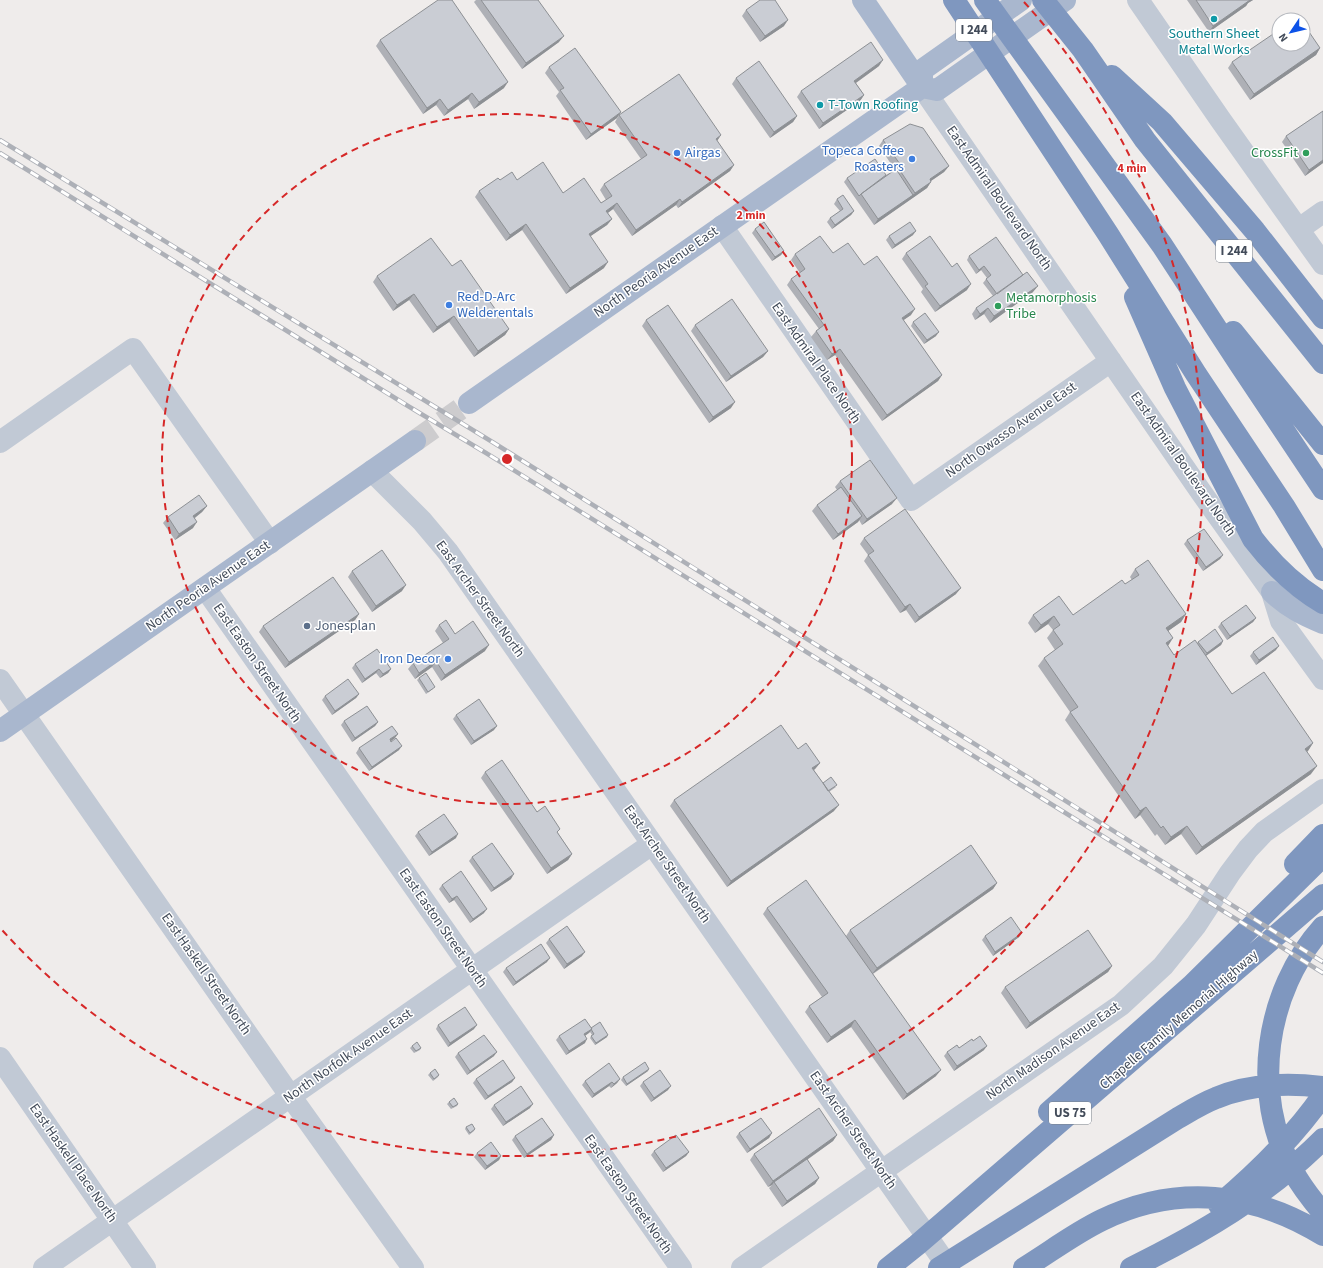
<svg xmlns="http://www.w3.org/2000/svg" width="1323" height="1268" font-family="'Source Sans 3',sans-serif">
<style>
.lines{fill:none;stroke-linecap:round;stroke-linejoin:round}
.major-tunnel{stroke:#cdccce;stroke-width:22;stroke-dasharray:22 11;stroke-linecap:butt}
.minor{stroke:#c1c9d5;stroke-width:22}
.major{stroke:#a9b7ce;stroke-width:22}
.highway{stroke:#7f97bf;stroke-width:22}
.rail-casing{stroke:#adb0b7;stroke-width:4.5}
.rail{stroke:#fff;stroke-width:3;stroke-dasharray:9;stroke-linecap:butt}
.wall{fill:#aeb0b6}
.shaded-wall{fill:#8d9094}
.building{fill:#cacdd4;stroke:#8d9094}
.ring{fill:none;stroke:#d62828;stroke-width:2;stroke-dasharray:7 5}
.culture-dot{fill:#0f9aa8;stroke:#fff;stroke-width:1.5}
.shop-dot{fill:#3f7fe0;stroke:#fff;stroke-width:1.5}
.leisure-dot{fill:#2e9e5b;stroke:#fff;stroke-width:1.5}
.service-dot{fill:#5c6f8a;stroke:#fff;stroke-width:1.5}
.labels{text-anchor:middle;dominant-baseline:central;stroke-width:3;stroke-linejoin:round;paint-order:stroke}
.shield{fill:#fff;stroke:#7b828c;stroke-width:1}
.shield-label{font-size:13px;font-weight:bold;fill:#434c5a}
.culture-label{font-size:14px;fill:#0d838f;stroke:#fff}
.shop-label{font-size:14px;fill:#366cbe;stroke:#fff;text-anchor:end}
.leisure-label{font-size:14px;fill:#27864d;stroke:#fff;text-anchor:end}
.street-label{font-size:14px;fill:#434c5a;stroke:#fff}
.service-label{font-size:14px;fill:#4e5e75;stroke:#fff;text-anchor:start}
.centre{fill:#d62828;stroke:#fff;stroke-width:2}
.ring-label{font-size:12px;text-anchor:middle;font-weight:bold;fill:#d62828;stroke:#fff;stroke-width:3;stroke-linejoin:round;paint-order:stroke}
</style>
<rect width="100%" height="100%" fill="#efeceb"/>
<g class="lines">
<path class="major-tunnel" d="M415,441L469,403"/>
<path class="minor" d="M1138,0L1220,119L1323,264
M922,87L1201,492L1272,592L1281,621L1323,679
M722,226L911,500L1111,361
M1299,229L1323,212
M0,442L133,349L270,543
M372,471L422,521L448,552L949,1268
M205,588L681,1268
M0,680L291,1097L413,1268
M0,1058L145,1268
M44,1268L652,844
M742,1268L1121,1005L1163,966L1196,925L1230,873L1248,849L1264,832L1323,790"/>
<path class="major" d="M863,0L922,87
M922,87L937,90L1065,0
M922,87V70L1021,0
M469,403L922,87
M1272,592C1288,607 1303,615 1323,623
M0,731L415,441"/>
<path class="highway" d="M954,0L1108,234L1196,374L1284,506L1323,570
M985,0L1162,245L1239,363L1323,489
M1043,0L1083,50L1145,140L1323,363
M1112,76L1162,122L1255,231L1323,318
M1135,297L1175,388L1253,539C1273,565 1294,586 1323,603
M1233,332L1323,444
M1295,864L1323,835
M1323,927C1265,991 1250,1094 1293,1171C1301,1186 1312,1200 1323,1213
M1049,1112L1191,986L1323,856
M1219,1205C1258,1172 1294,1137 1323,1095
M888,1268L917,1245L1323,895
M939,1268L1178,1118C1190,1111 1203,1103 1216,1098C1249,1084 1289,1083 1323,1087
M1024,1268C1050,1252 1075,1233 1102,1220C1176,1184 1254,1192 1323,1235
M1131,1268C1202,1233 1266,1196 1323,1139"/>
<g class="rail-casing">
<path id="rail" d="M0,140L494,443L1323,962
M0,153L408,406L486,453L1323,973"/>
</g>
<use href="#rail" class="rail"/>
</g>
<path class="wall" d="M476,0H538L559,42L522,69L474,2Z
M1187,0H1253L1248,3L1246,6L1209,32Z
M746,10L784,26L760,42L742,16Z
M380,40L504,88L474,109L468,99L444,116L436,105L423,114L376,46Z
M1320,48L1316,55L1250,100L1228,68L1232,62Z
M879,66L856,83L864,95L860,101L819,129L797,97L801,91Z
M549,67L617,118L586,140L556,96L559,92L545,73Z
M736,78L797,116L793,122L770,138L732,84Z
M1323,111V163L1305,176L1282,142L1286,136Z
M619,115L721,135L717,141L734,165L730,171L678,208L676,205L632,236L613,209L608,213L612,219L607,225L590,236L604,268L566,294L522,230L506,241L475,197L479,191L500,180H517L601,203L606,200L600,190L604,184L641,159L615,122Z
M883,140L949,166L944,172L931,181L927,188L874,225L844,182L847,178L886,175L895,170L879,146Z
M837,199L854,211L851,215L832,229L827,222L830,218L840,211L834,204Z
M755,229L784,251L781,255L772,261L752,233Z
M913,235L892,249L886,240L889,236Z
M833,253L864,265L911,315L903,320L942,375L938,381L882,421L835,355L827,360L811,337L816,331L819,329L787,285L791,279L800,273L791,260L795,254Z
M906,253L967,290L935,312L921,292L923,289L902,259Z
M969,256L1033,292L990,323L984,314L975,320L972,314L976,308L993,296L983,283L987,278L981,270L976,274L967,260Z
M452,266L509,329L505,335L474,357L449,322L433,333L409,300L393,311L373,282L377,276Z
M646,320L731,408L709,423L642,326Z
M913,322L936,336L924,344L911,326Z
M695,325L768,351L763,357L726,382L691,331Z
M840,481L892,504L862,525L859,520L858,522L833,540L812,511L817,505L837,490L835,487Z
M207,506L202,512L195,518L193,528L175,540L163,523L168,517Z
M864,538L956,594L915,623L906,610L900,613L864,561L868,555L860,544Z
M1187,540L1223,555L1220,559L1203,571L1184,544Z
M1135,569L1186,614L1181,622L1168,631V646L1174,655L1197,643L1198,642L1223,641L1221,645L1206,656L1232,694L1313,743L1307,752L1311,774L1196,855L1181,834L1165,845L1157,834L1155,836L1140,815L1135,819L1065,720L1070,712L1038,666L1044,658L1055,650L1047,638L1053,630L1048,624L1035,633L1028,623L1033,615H1073L1125,584L1132,580L1130,577Z
M352,571L402,591L372,612L348,577Z
M359,614L355,620L285,668L259,632L263,626Z
M1256,618L1253,622L1227,640L1218,627L1221,623Z
M439,625L485,651L441,681L432,667L415,679L408,669L413,663L443,643L435,631Z
M1276,650L1256,665L1250,656L1253,652Z
M355,664L391,669L388,673L380,678L376,673L362,683L352,668Z
M419,678L433,689L426,694L417,680Z
M359,694L356,698L332,715L322,700L325,696Z
M456,715L494,730L471,745L453,719Z
M344,721L378,722L375,726L352,742L341,725Z
M395,738L391,741L399,750L369,771L356,753L359,748Z
M798,749L820,763L815,769L814,770L823,783L836,787L829,792L834,811L727,887L670,806L674,800Z
M485,772L537,812L558,833L572,854L568,860L547,874L481,778Z
M418,832L456,838L429,856L415,836Z
M472,857L511,879L491,892L469,861Z
M997,883L993,889L873,974L936,1076L903,1100L851,1027L827,1043L805,1012L809,1006L822,997L763,914L767,908L846,936L850,930Z
M442,885L484,913L470,923L454,900L449,903L439,889Z
M1022,933L1019,937L993,956L982,940L985,936Z
M549,939L582,956L564,969L546,943Z
M547,962L513,986L503,972L506,968Z
M1112,966L1108,972L1026,1029L1001,993L1005,987Z
M438,1025L474,1029L448,1047L436,1029Z
M591,1028L607,1037L595,1045L590,1038L592,1035L590,1032L585,1035V1043L566,1055L556,1040L559,1036Z
M973,1041L984,1050L954,1071L944,1056L947,1052L959,1048Z
M412,1046L421,1048L420,1050L414,1053L410,1048Z
M458,1053L494,1056L467,1075L455,1057Z
M648,1071L626,1086L621,1080L623,1077Z
M430,1073L439,1075L438,1077L433,1081L428,1075Z
M515,1078L512,1082L485,1100L473,1083L476,1079Z
M620,1079L617,1083L611,1088L609,1086L592,1098L582,1085L585,1081Z
M643,1082L668,1090L651,1102L640,1086Z
M449,1102L458,1104L457,1106L451,1109L447,1104Z
M494,1105L530,1108L503,1126L491,1109Z
M466,1127L475,1129L474,1131L469,1135L465,1129Z
M739,1133H772L769,1138L747,1153L736,1137Z
M554,1135L551,1140L524,1158L512,1140L515,1136Z
M837,1135L833,1141L807,1160L819,1178L815,1184L782,1207L769,1188L772,1185L768,1187L750,1160L754,1154Z
M654,1151L689,1152L686,1156L663,1172L651,1155Z
M477,1153L501,1156L499,1160L485,1170L474,1157Z"/>
<path class="shaded-wall" d="M1250,0H1253L1248,3L1246,6L1209,32L1213,26Z
M788,20L784,26L760,42L765,36Z
M564,36L559,42L522,69L526,63Z
M1320,48L1316,55L1250,100L1254,94Z
M883,60L879,66L850,87L854,81Z
M508,82L504,88L474,109L479,102Z
M472,93L468,99L444,116L448,110Z
M864,95L860,101L819,129L823,123Z
M440,99L436,105L423,114L427,108Z
M621,112L617,118L586,140L591,134Z
M797,116L793,122L770,138L774,132Z
M721,135L717,141L716,139Z
M1323,160V163L1305,176L1309,170Z
M734,165L730,171L678,208L682,202Z
M949,166L944,172L925,185L930,179Z
M931,182L927,188L874,225L878,219Z
M680,199L676,205L632,236L636,230Z
M617,203L613,209L602,217L606,211Z
M854,211L851,215L832,229L835,225Z
M612,219L607,225L585,240L589,234Z
M526,224L522,230L506,241L510,235Z
M916,231L913,235L892,249L895,245Z
M784,251L781,255L772,261L775,257Z
M608,262L604,268L566,294L570,288Z
M984,266L981,270L976,274L979,270Z
M971,284L967,290L935,312L940,306Z
M1038,286L1033,292L990,323L994,316Z
M414,294L409,300L393,311L397,305Z
M988,308L984,314L975,320L980,314Z
M915,309L911,315L898,324L902,318Z
M454,316L449,322L433,333L437,327Z
M509,329L505,335L474,357L478,351Z
M939,332L936,336L924,344L927,340Z
M840,349L835,355L827,360L832,354Z
M768,351L763,357L726,382L731,376Z
M942,375L938,381L882,421L887,415Z
M735,402L731,408L709,423L713,417Z
M897,498L892,504L862,525L867,519Z
M207,506L202,512L189,522L193,516Z
M862,516L858,522L833,540L838,534Z
M197,522L193,528L175,540L179,534Z
M1223,555L1220,559L1203,571L1206,567Z
M406,585L402,591L372,612L376,606Z
M961,588L956,594L915,623L919,617Z
M910,604L906,610L900,613L905,607Z
M359,614L355,620L285,668L289,662Z
M1186,614L1181,622L1161,636L1166,628Z
M1054,616L1048,624L1035,633L1041,625Z
M1256,618L1253,622L1227,640L1230,636Z
M1173,638L1168,646L1166,643Z
M1223,641L1221,645L1204,657L1207,653Z
M489,645L485,651L441,681L445,675Z
M1279,646L1276,650L1256,665L1259,660Z
M436,661L432,667L415,679L419,673Z
M379,669L376,673L362,683L365,679Z
M391,669L388,673L380,678L383,674Z
M359,694L356,698L332,715L335,711Z
M378,722L375,726L352,742L355,738Z
M497,726L494,730L471,745L474,741Z
M398,734L395,738L387,744L390,739Z
M1313,743L1308,751L1299,757L1305,749Z
M402,746L399,750L369,771L372,767Z
M820,763L815,769L808,774L812,768Z
M1317,766L1311,774L1196,855L1202,847Z
M839,805L834,811L727,887L731,881Z
M1146,807L1140,815L1135,819L1140,811Z
M1187,826L1181,834L1165,845L1171,837Z
M458,834L456,838L429,856L432,852Z
M572,854L568,860L547,874L551,868Z
M514,874L511,879L491,892L494,888Z
M997,883L993,889L872,974L877,968Z
M457,896L454,900L449,903L452,899Z
M487,909L484,913L470,923L473,919Z
M1022,933L1019,937L993,956L995,952Z
M585,952L582,956L564,969L567,964Z
M550,958L547,962L513,986L516,982Z
M1112,966L1108,972L1026,1029L1030,1023Z
M855,1020L851,1027L827,1043L831,1037Z
M477,1025L474,1029L448,1047L450,1043Z
M592,1029L589,1033L582,1038L584,1034Z
M608,1035L607,1037L595,1045L596,1043Z
M587,1039L585,1043L566,1055L569,1051Z
M987,1046L984,1050L954,1071L957,1066Z
M497,1052L494,1056L467,1075L470,1071Z
M649,1069L648,1071L626,1086L627,1084Z
M941,1070L936,1076L903,1100L907,1094Z
M515,1078L512,1082L485,1100L488,1096Z
M620,1079L617,1083L611,1088L614,1084Z
M612,1082L609,1086L592,1098L594,1094Z
M671,1086L668,1090L651,1102L654,1098Z
M533,1104L530,1108L503,1126L506,1122Z
M772,1133L769,1138L747,1153L750,1149Z
M554,1135L551,1140L524,1158L527,1154Z
M837,1135L833,1141L774,1183V1182L772,1185L768,1187L773,1181Z
M689,1152L686,1156L663,1172L666,1168Z
M501,1156L499,1160L485,1170L487,1166Z
M819,1178L815,1184L782,1207L787,1201Z"/>
<path class="building" d="M438,0H452L508,82L479,102L472,93L448,110L440,99L427,108L380,40Z
M481,0H538L564,36L526,63Z
M760,0H775L788,20L765,36L746,10Z
M1196,0H1250L1213,26Z
M1298,17L1301,20H1293Z
M1303,23L1320,48L1254,94L1232,62L1279,30V44H1303Z
M871,42L883,60L854,81L864,95L823,123L801,91Z
M575,48L621,112L591,134L560,90L564,88L549,67Z
M759,61L797,116L774,132L736,78Z
M679,74L721,135L716,139L734,165L682,202L680,199L636,230L617,203L606,211L612,219L589,234L608,262L570,288L526,224L510,235L479,191L498,178L500,180L512,172L517,180L543,162L563,193L584,178L601,203L612,196L604,184L647,155L619,115Z
M1323,111V160L1309,170L1286,136Z
M910,124L923,128L949,166L930,179L931,182L915,193L899,169L902,167L883,140Z
M875,159L886,175L861,194L859,196L847,178Z
M896,169L913,195L878,219L861,194Z
M843,195L854,211L835,225L830,218L843,209L837,199Z
M764,222L784,251L775,257L755,229Z
M910,222L916,231L895,245L889,236Z
M820,236L833,253L848,243L864,265L877,256L915,309L902,318L942,375L887,415L840,349L832,354L816,331L824,325L791,279L805,269L795,254Z
M930,236L952,267L957,263L971,284L940,306L925,286L928,284L906,253Z
M996,237L1023,275L997,294L986,279L991,275L984,266L979,270L969,256Z
M431,238L452,266L461,260L509,329L478,351L454,316L437,327L414,294L397,305L377,276Z
M1027,272L1038,286L994,316L988,308L980,314L976,308Z
M732,299L768,351L731,376L695,325Z
M668,305L735,402L713,417L646,320Z
M925,313L939,332L927,340L913,322Z
M870,460L897,498L867,519L840,481Z
M841,487L862,516L838,534L817,505Z
M199,495L207,506L193,516L197,522L179,534L168,517Z
M905,509L961,588L919,617L910,604L905,607L868,555L874,551L864,538Z
M1204,529L1223,555L1206,567L1187,540Z
M382,550L406,585L376,606L352,571Z
M1148,560L1186,614L1166,628L1173,638L1166,643L1174,655L1195,640L1232,694L1264,672L1313,743L1305,749L1317,766L1202,847L1187,826L1171,837L1163,826L1161,828L1146,807L1140,811L1070,712L1078,707L1044,658L1063,644L1053,630L1060,625L1054,616L1041,625L1033,615L1059,596L1073,615L1122,580L1125,584L1139,575L1135,569Z
M333,577L359,614L289,662L263,626Z
M1246,605L1256,618L1230,636L1221,623Z
M446,620L455,634L473,621L489,645L445,675L436,661L419,673L413,663L449,639L439,625Z
M1215,629L1223,641L1207,653L1198,642Z
M1273,637L1279,646L1259,660L1253,652Z
M377,649L391,669L383,674L379,669L365,679L355,664Z
M426,673L435,687L428,692L419,678Z
M348,679L359,694L335,711L325,696Z
M479,699L497,726L474,741L456,715Z
M367,706L378,722L355,738L344,721Z
M781,725L798,749L806,743L820,763L812,768L839,805L731,881L674,800Z
M392,726L398,734L390,739L391,742L396,738L402,746L372,767L359,748Z
M502,760L537,812L545,806L560,829L557,832L572,854L551,868L485,772Z
M831,777L837,785L828,791L823,783Z
M444,814L458,834L432,852L418,832Z
M492,843L514,874L494,888L472,857Z
M971,845L997,883L877,968L850,930Z
M461,871L487,909L473,919L457,896L452,899L442,885Z
M806,880L941,1070L907,1094L855,1020L831,1037L809,1006L828,993L767,908Z
M1011,917L1022,933L995,952L985,936Z
M567,926L585,952L567,964L549,939Z
M1088,930L1112,966L1030,1023L1005,987Z
M541,944L550,958L516,982L506,968Z
M465,1007L477,1025L450,1043L438,1025Z
M585,1019L592,1029L584,1034L587,1039L569,1051L559,1036Z
M600,1022L608,1035L596,1043L591,1036L594,1034L591,1029H592L591,1028Z
M484,1035L497,1052L470,1071L458,1053Z
M980,1036L987,1046L957,1066L947,1052L957,1045L959,1048L972,1039L973,1041Z
M417,1042L421,1048L416,1051L412,1046Z
M503,1060L515,1078L488,1096L476,1079Z
M645,1062L649,1069L627,1084L623,1077Z
M609,1063L620,1079L614,1084L612,1082L594,1094L585,1081Z
M435,1069L439,1075L434,1079L430,1073Z
M660,1070L671,1086L654,1098L643,1082Z
M521,1086L533,1104L506,1122L494,1105Z
M454,1098L458,1104L453,1107L449,1102Z
M819,1108L837,1135L773,1181L754,1154Z
M542,1118L554,1135L527,1154L515,1136Z
M761,1118L772,1133L750,1149L739,1133Z
M472,1124L475,1129L470,1133L466,1127Z
M676,1135L689,1152L666,1168L654,1151Z
M491,1142L501,1156L487,1166L477,1153Z
M807,1159L819,1178L787,1201L774,1182Z"/>
<g class="ring">
<circle cx="507" cy="459" r="345"/>
<path d="M1024 2A690 690 0 0 1 2 930"/>
</g>
<g class="culture-dot">
<circle cx="1214" cy="19" r="4"/>
<circle cx="820" cy="105" r="4"/>
</g>
<g class="shop-dot">
<circle cx="677" cy="153" r="4"/>
<circle cx="912" cy="159" r="4"/>
<circle cx="449" cy="305" r="4"/>
<circle cx="448" cy="659" r="4"/>
</g>
<g class="leisure-dot">
<circle cx="1306" cy="153" r="4"/>
<circle cx="998" cy="306" r="4"/>
</g>
<circle class="service-dot" cx="307" cy="626" r="4"/>
<g class="labels">
<g class="shield">
<rect x="956" y="19" width="36" height="22" rx="3"/>
<rect x="1216" y="240" width="36" height="22" rx="3"/>
<rect x="1049" y="1102" width="42" height="22" rx="3"/>
</g>
<g class="shield-label">
<text x="974" y="30">I 244</text>
<text x="1234" y="251">I 244</text>
<text x="1070" y="1113">US 75</text>
</g>
<g class="culture-label">
<text x="1214" y="34">Southern Sheet<tspan x="1214" dy="16">Metal Works</tspan></text>
<text x="828" y="105" text-anchor="start">T-Town Roofing</text>
</g>
<g class="shop-label">
<text x="904" y="151">Topeca Coffee<tspan x="904" dy="16">Roasters</tspan></text>
<text x="685" y="153" text-anchor="start">Airgas</text>
<text x="457" y="297" text-anchor="start">Red-D-Arc<tspan x="457" dy="16">Welderentals</tspan></text>
<text x="440" y="659">Iron Decor</text>
</g>
<g class="leisure-label">
<text x="1298" y="153">CrossFit</text>
<text x="1006" y="298" text-anchor="start">Metamorphosis<tspan x="1006" dy="16">Tribe</tspan></text>
</g>
<g class="street-label">
<text transform="translate(999 198) rotate(55)">East Admiral Boulevard North</text>
<text transform="translate(656 272) rotate(-35)">North Peoria Avenue East</text>
<text transform="translate(816 363) rotate(55)">East Admiral Place North</text>
<text transform="translate(1011 430) rotate(-35)">North Owasso Avenue East</text>
<text transform="translate(1183 464) rotate(55)">East Admiral Boulevard North</text>
<text transform="translate(208 586) rotate(-35)">North Peoria Avenue East</text>
<text transform="translate(480 599) rotate(54)">East Archer Street North</text>
<text transform="translate(257 663) rotate(55)">East Easton Street North</text>
<text transform="translate(667 864) rotate(55)">East Archer Street North</text>
<text transform="translate(443 928) rotate(55)">East Easton Street North</text>
<text transform="translate(206 974) rotate(55)">East Haskell Street North</text>
<text transform="translate(1179 1020) rotate(-41)">Chapelle Family Memorial Highway</text>
<text transform="translate(1053 1051) rotate(-35)">North Madison Avenue East</text>
<text transform="translate(348 1056) rotate(-35)">North Norfolk Avenue East</text>
<text transform="translate(853 1130) rotate(55)">East Archer Street North</text>
<text transform="translate(73 1163) rotate(55)">East Haskell Place North</text>
<text transform="translate(628 1194) rotate(55)">East Easton Street North</text>
</g>
<g class="service-label">
<text x="315" y="626">Jonesplan</text>
</g>
</g>
<circle cx="507" cy="459" r="6" class="centre"/>
<g class="ring-label">
<text x="1132" y="172">4 min</text>
<text x="751" y="219">2 min</text>
</g>
<g transform="translate(1291 32) rotate(235)"><circle r="19" fill="#ffffff" stroke="#b4b7bd"/>
<path d="M0-3L7 15L0 10L-7 15Z" fill="#0c52e8"/>
<text y="-6" font-size="11" font-weight="bold" text-anchor="middle" fill="#434c5a">N</text>
</g>
</svg>
